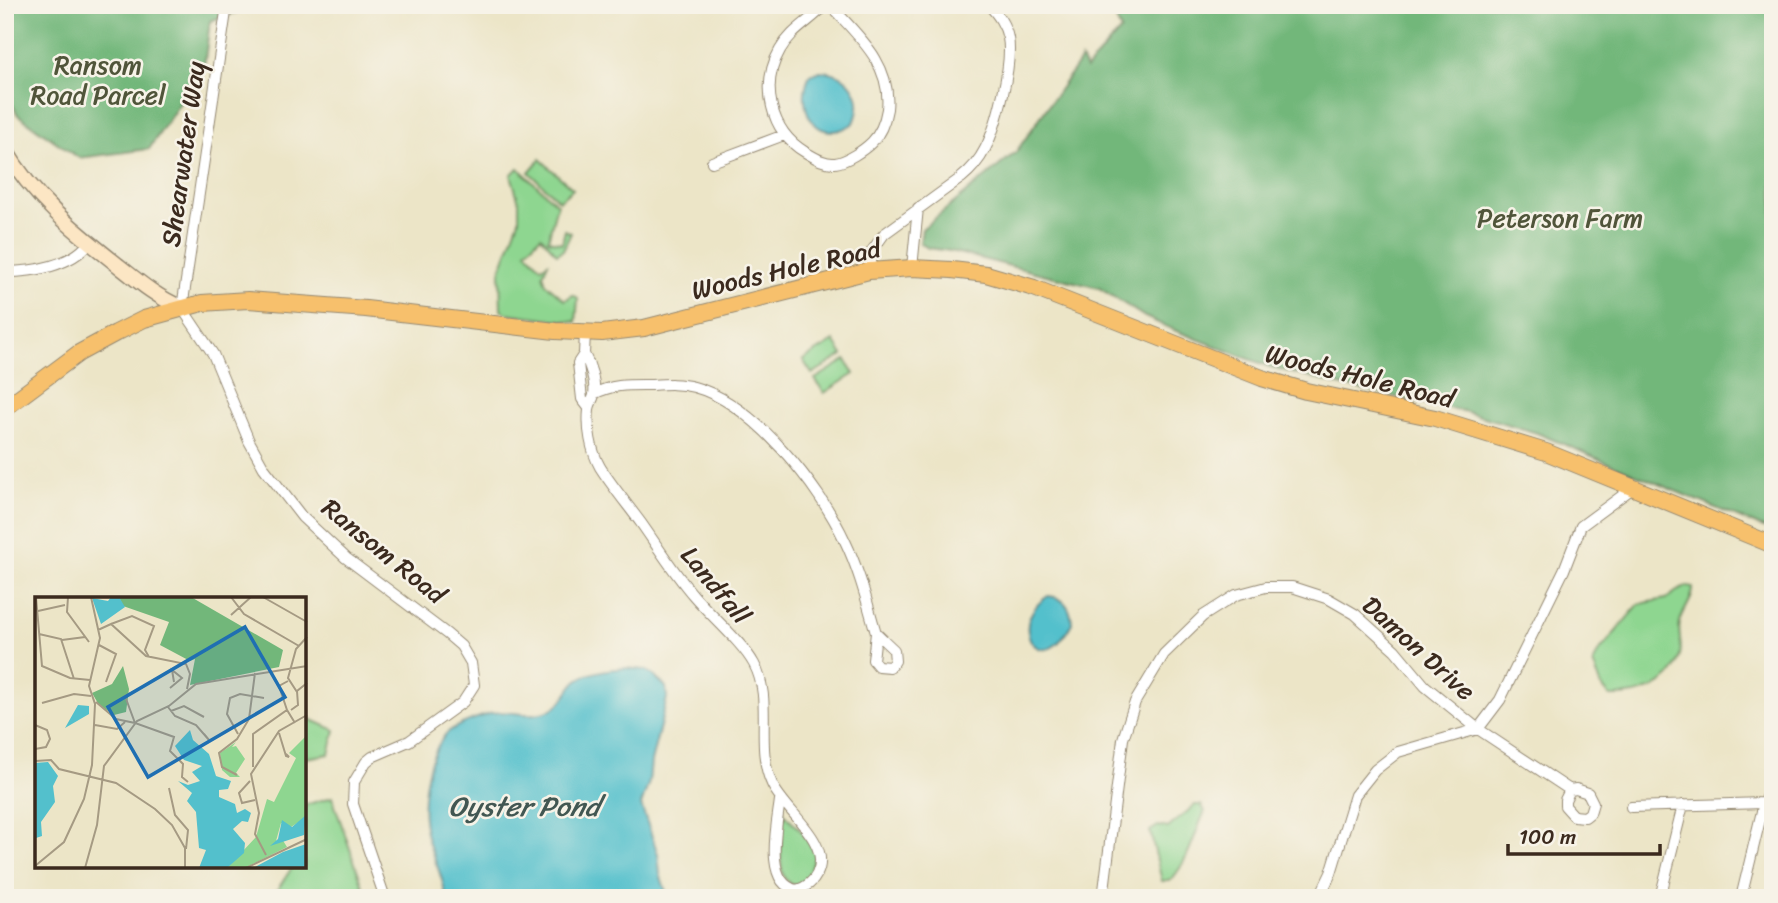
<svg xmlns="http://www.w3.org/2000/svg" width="1778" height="903" font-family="Sriracha,sans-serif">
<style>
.green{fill:#8ed690;stroke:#648057;stroke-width:2}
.forest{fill:#72b77a;stroke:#56704c;stroke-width:2}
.water{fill:#53c0cc;stroke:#477575;stroke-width:2}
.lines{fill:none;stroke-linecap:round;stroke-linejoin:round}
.minor-casing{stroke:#948872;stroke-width:12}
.secondary-casing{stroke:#948872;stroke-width:17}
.trunk-casing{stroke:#948872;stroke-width:18}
.minor{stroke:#fff;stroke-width:10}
.secondary{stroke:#fce6c4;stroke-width:14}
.trunk{stroke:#f7c06c;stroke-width:16}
.labels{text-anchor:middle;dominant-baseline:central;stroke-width:5;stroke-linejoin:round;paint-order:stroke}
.park-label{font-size:26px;fill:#50553a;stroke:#f7f3e8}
.street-label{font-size:26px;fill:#3b2a1e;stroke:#f7f3e8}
.water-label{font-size:28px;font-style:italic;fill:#425752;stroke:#f7f3e8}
.inset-road{fill:none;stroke:#a59a83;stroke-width:2}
.view{fill:#1f6fb2;fill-opacity:0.15;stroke:#1f6fb2;stroke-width:3.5}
.inset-edge{fill:none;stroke:#3b2a1e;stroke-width:3.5}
</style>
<rect width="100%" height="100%" fill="#f7f3e8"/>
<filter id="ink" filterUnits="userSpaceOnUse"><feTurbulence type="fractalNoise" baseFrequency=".0143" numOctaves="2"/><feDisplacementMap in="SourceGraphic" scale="14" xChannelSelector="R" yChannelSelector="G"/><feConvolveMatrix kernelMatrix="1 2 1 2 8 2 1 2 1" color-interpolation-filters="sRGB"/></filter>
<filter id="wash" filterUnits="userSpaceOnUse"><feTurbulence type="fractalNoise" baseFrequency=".00686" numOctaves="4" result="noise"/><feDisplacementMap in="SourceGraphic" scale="28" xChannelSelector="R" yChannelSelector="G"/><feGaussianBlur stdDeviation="1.57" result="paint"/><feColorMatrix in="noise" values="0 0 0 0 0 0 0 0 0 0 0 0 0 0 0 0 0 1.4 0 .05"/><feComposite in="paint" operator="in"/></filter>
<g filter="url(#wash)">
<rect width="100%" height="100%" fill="#ece5c7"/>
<path class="green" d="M540,159L573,189L559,201L529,172Z
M518,168L557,204L548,240L562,243L565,230L571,233L563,250L557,254L541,236L526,251L541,267L548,263L543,274L546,284L565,300L573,295L578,298L576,322L506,313L501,309L500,272L519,220V202L511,175Z
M834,341L843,355L812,374L803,360Z
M846,360L854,374L824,393L815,379Z
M1688,586L1693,587C1694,599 1683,610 1680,622C1677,634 1683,644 1680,655C1674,687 1637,697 1610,696L1602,687L1593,663L1598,653L1639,604L1666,599L1677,591Z
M305,717L335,730L329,754L305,758Z
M332,797L367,898H272L293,866H304L305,805Z
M1195,805H1201L1205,811C1194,835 1189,861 1170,881H1162L1150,831L1158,826L1168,828Z
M784,813L805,835L815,853C814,865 802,898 786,880C777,870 782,826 784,813Z"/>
<path class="forest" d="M5,5H247L237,12L210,21L204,67L149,149L79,158L18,115L5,92Z
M1109,5H1773V532L1537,433L1467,412L1343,386L1270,367L1174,330L1145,317L1099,288L950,251L928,248L920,243L922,229L1016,152L1081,59L1086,69L1121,30Z"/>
<path class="water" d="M820,71C850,72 866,96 854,123C848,127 841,131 833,131C805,132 799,94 810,75Z
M1048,596C1064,597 1071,608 1072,623C1067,631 1062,641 1054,646C1033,661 1010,621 1048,596Z
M626,668L645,670L652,674L666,687L667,698L651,762L649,782L641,805L658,854L660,874L668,898H446C443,874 433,859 427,837C419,806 425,761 445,735C452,727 473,719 483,716C504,707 521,718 541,713C567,707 565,689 579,679C592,671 611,669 626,668Z"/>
</g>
<g filter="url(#ink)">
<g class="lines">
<g class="minor-casing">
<path id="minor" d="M227,5L182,308L213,354L249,441L264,468L302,517L346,558L447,634L461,646L471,663L474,685L463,702L409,741L372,757L366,762L354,782L353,804L385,898
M825,5C811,21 791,30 780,50C760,85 770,131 805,152C814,157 824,164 835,163C846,162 864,150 872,142C881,133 885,121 887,109C892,64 858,36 830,5
M712,162L784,135
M912,268L918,208
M869,271L872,251L884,234L961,178C971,170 979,161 985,149C997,126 1013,63 1008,38C1005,24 998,15 989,5
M5,272C33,272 71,266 89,243
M585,333L584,354L578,363L582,399L589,408
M584,354C590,365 596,382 594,395C593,400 589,405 589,410C587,428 591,451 600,467C612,486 627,504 641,523C658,547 674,573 694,596C711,616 742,642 754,664C774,701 754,745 772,784C784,811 833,842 817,874C813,882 807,887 797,890C763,884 777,825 780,800
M594,394C612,384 631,385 651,385C666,384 680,383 694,387C754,403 820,487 845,541C859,570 867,602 876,633
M876,633L894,650L895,661L890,667L878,666L873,660Z
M1631,807L1764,803
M1103,898L1123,739L1135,702L1164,654L1203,616L1236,595L1266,587H1292L1329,599L1355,614L1395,650L1425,686L1478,729L1570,790L1576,789L1588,793L1593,803L1590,813L1585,817L1574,816L1565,806V800L1570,790
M1319,898L1331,873L1355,795L1375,770L1398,752L1478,729L1500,700L1564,570L1581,526L1634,487
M1660,898L1683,805
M1741,898L1764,803L1773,780"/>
</g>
<g class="secondary-casing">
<path id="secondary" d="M5,149C33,198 75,231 119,266C139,282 158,298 182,308"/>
</g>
<g class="trunk-casing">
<path id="trunk" d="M5,408L79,353L116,333L144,319L202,303L248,300L366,309L555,331L602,333L644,328L869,271L912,268L952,270L986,274L1034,288L1262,378L1306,391L1435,418L1546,452L1773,545"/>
</g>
<use href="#minor" class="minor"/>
<use href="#secondary" class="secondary"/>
<use href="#trunk" class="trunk"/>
</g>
</g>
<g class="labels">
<g class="park-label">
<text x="98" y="65">Ransom<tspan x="98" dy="30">Road Parcel</tspan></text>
<text x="1560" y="218">Peterson Farm</text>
</g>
<g class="street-label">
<text transform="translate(183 154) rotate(-82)">Shearwater Way</text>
<text transform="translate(786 269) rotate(-13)">Woods Hole Road</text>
<text transform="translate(1360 376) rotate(14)">Woods Hole Road</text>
<text transform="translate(384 551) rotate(39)">Ransom Road</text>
<text transform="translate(716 585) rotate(50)">Landfall</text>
<text transform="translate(1419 648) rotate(42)">Damon Drive</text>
</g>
<g class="water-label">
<text x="524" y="806">Oyster Pond</text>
</g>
</g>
<g transform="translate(35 597)">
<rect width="271" height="271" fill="#ece5c7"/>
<path d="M271,139L270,221L256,230L246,226L241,244L247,242L252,250L210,271H192L221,240L232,202L239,205L261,161L254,156ZM201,145L197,150L201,149L210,162L201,176L205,180H195L187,173L185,156Z" fill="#8ed690"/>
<path d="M84,0H156L248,53L244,70L155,88L160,62L155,64L125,48L134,25L88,9ZM88,69L94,92L91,115L79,118L64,108L57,96L77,87Z" fill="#72b77a"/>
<path d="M76,0H84L90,10L66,27L57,1L73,4ZM43,108L54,109V117L30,131ZM155,133L158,143L174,157L181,179L196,184L193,192L184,193V200L200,207L202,216L210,212L216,216L213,225L207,224L198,232L210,246L209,256L192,271H164L171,253L164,251L161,215L152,204L157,196L143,184L153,188L165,184L157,175L167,169L149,163L140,149ZM13,165L23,179L18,189L20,205L6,225L7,239L1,241L0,166ZM271,218L269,238L235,249L243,242L247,223L257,230ZM271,247V271L220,270L248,255Z" fill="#53c0cc"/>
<path class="inset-road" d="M1,0L7,69L35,81L55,83M33,0L32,15L54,45M196,0L209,17L264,49M228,0L272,25M3,14L30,8M196,18L216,0M76,27L97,19L119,29L110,53L114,60M63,33L76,27L111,59L151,67L155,77L152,92M4,37L26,42L39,82M27,43L50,40M64,48L81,57L71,85M135,91L147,81L137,73L139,85M100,94L90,99L100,126L139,140L135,154L148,167L147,180L153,185M262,95L253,81L261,52L272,40M61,105L81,122L100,126M7,106L39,97L56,99M133,110L140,119L161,128L174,143L169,137M252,113L244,89L253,84M256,113L263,108L262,94L272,86M136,114L149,109L169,120M0,128L12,133L15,142L11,150L0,152M60,128L82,132L90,125M244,136L251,159L254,160L251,157M203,137L192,117L195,101L205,97L229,101M0,164L16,163L24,172L81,186L120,212L137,228L150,251V271M218,170V137L252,113L260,126M202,178L187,170L184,156L202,142L214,122L220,76M215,184L204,196L207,206L220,203M134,191L140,218L153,233L151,252M231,258L220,237L224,216L216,177L244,134L272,118M0,269L29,245L49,202L57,168L60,107L54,89L65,41L56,0M50,271L62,228L69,169L102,124L134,109L161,87L272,69M211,271L272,242"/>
<path class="view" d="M210,30L250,100L113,180L73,110Z"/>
<rect width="271" height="271" class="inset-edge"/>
</g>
<rect width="1778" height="903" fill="none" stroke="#f7f3e8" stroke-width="28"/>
<path d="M1508 844v10h152v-10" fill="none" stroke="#3b2a1e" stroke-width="3.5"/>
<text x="1519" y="844" font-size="21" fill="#3b2a1e" stroke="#f7f3e8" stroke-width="5" paint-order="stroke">100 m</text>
</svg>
